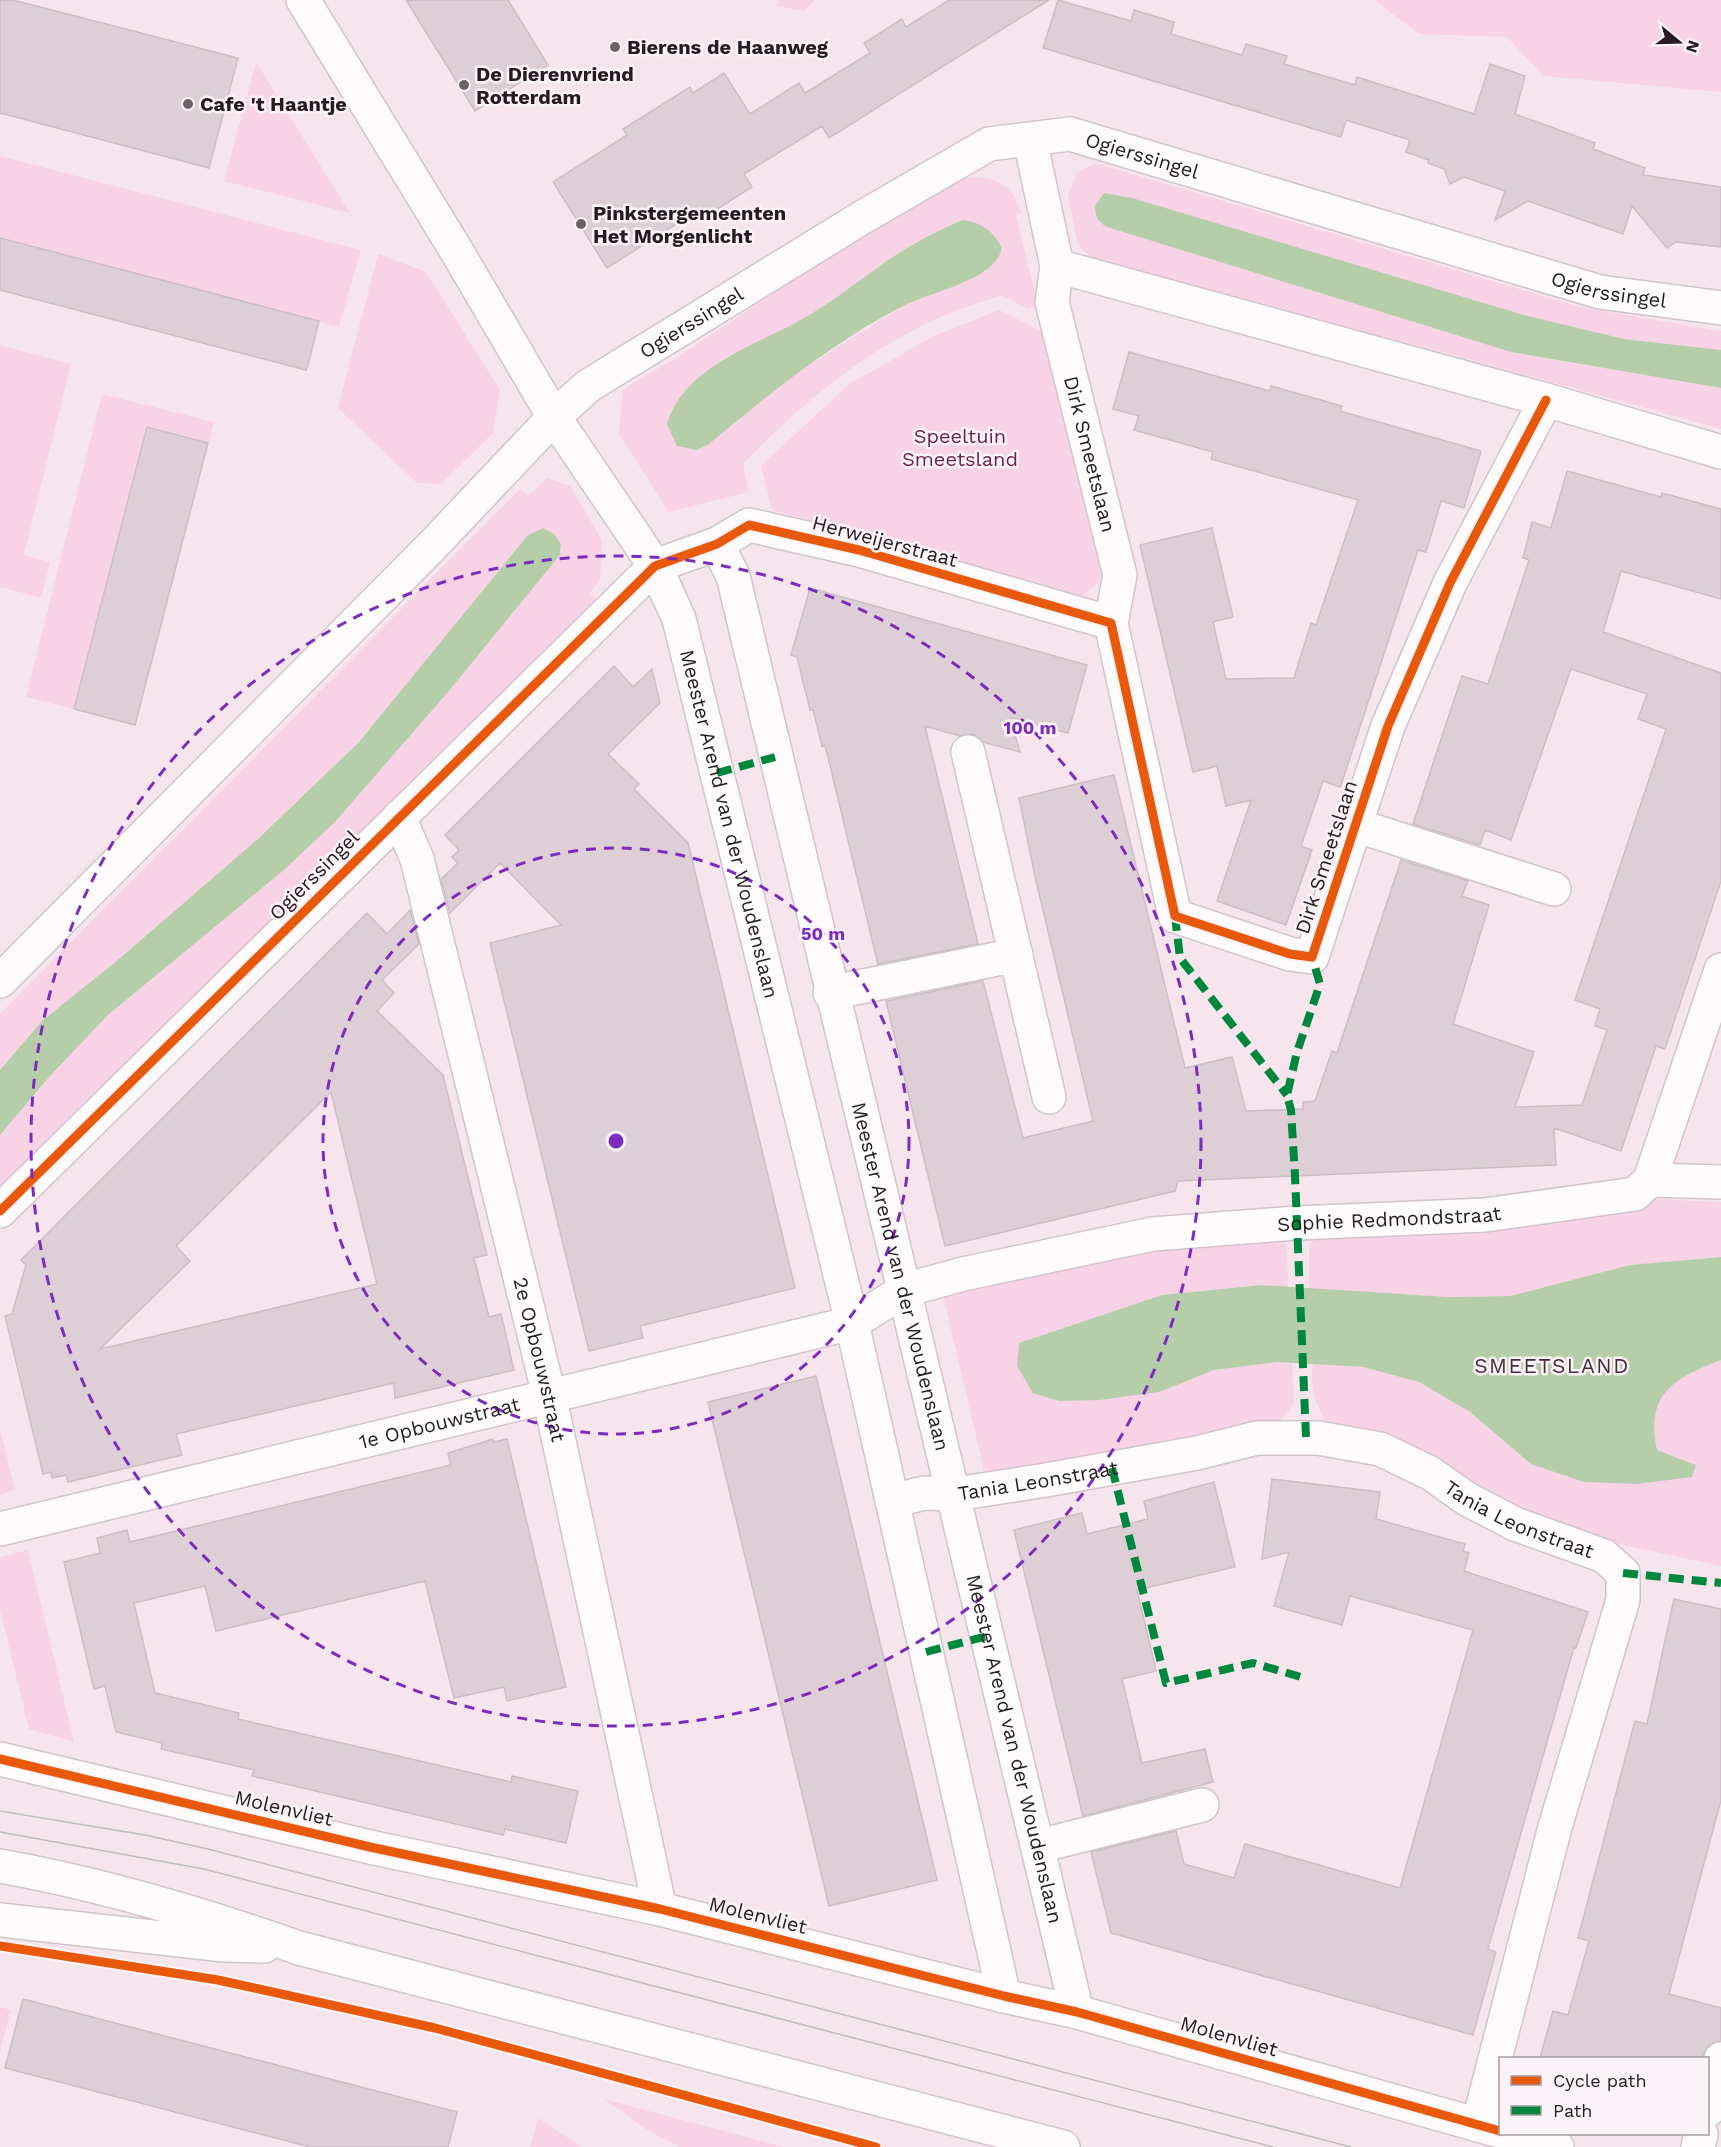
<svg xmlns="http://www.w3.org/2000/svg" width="1721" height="2147" font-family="'Work Sans',sans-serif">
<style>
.green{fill:#f8d3e6;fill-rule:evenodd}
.water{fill:#b6cdaa}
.building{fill:#decfd6;stroke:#cdbec5;stroke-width:1.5;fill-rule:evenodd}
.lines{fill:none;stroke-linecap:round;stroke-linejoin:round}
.minor-casing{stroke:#d2c4cb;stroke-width:36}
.major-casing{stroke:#d2c4cb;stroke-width:36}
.minor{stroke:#fefbfc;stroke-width:33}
.major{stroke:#fefbfc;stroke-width:33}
.tram{stroke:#c1bdbf;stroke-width:1.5}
.quiet{stroke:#00873e;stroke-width:8;stroke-dasharray:15 8;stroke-linecap:butt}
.cycleway-casing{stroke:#fbf3f7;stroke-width:13}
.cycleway{stroke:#e8590c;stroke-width:9}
.ring{fill:none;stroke:#7b2cbf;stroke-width:3;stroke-dasharray:10 8}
.poi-dot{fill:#6f6168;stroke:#fbf3f7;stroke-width:2}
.labels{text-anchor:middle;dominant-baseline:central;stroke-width:5;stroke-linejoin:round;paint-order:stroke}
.poi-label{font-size:20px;font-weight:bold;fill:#271a21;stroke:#fbf3f7;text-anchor:start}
.street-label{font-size:20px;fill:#271a21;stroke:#fbf3f7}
.park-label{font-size:20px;fill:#6c234f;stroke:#fbf3f7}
.neighbourhood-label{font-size:21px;letter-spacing:1.5px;fill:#472b3a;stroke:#fbf3f7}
.centre{fill:#7b2cbf;stroke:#fbf3f7;stroke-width:3}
.ring-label{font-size:18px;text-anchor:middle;font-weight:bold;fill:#7b2cbf;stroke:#fbf3f7;stroke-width:5;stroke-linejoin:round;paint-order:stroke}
</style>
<rect width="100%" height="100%" fill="#f6e5ed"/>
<path class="green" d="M779,0H814L805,11L777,6Z
M1374,0H1721V92L1544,76L1507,37L1419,34Z
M256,62L350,213L224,181Z
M0,156L361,250L339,327L0,238Z
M1095,163L1580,307L1721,331V350L1624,339L1095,215L1100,223L1107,227L1511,352L1721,388V429L1443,352L1094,260L1078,245L1068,196L1077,172Z
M976,177C1001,178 1014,189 1021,213L1016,216L1038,305L1028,309L1001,295C982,302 963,307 945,315C866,349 802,403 743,464L749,492L669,512L619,434L623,389L673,360L819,263L960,180ZM961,220L987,271L903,306L790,377L709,444L810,315L916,242Z
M378,254L426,272L500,390L493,433L441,484L417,483L338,408Z
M999,310L1046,333L1105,577L1083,596L772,510L761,466L848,385L932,337Z
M0,345L71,364L24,555L50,562L41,598L1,587L0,591Z
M102,394L214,422L209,443L147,428L74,709L26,697Z
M548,478L570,486L602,540L600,580L590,593L598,601L0,1197V1135L50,1076L108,1015L284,870L335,822L448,692L560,555L561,544L528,535L359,742L260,837L119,959L42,1021L0,1070V1014L520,489L528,495Z
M1652,1199L1721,1202V1257L1630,1265L1510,1296L1448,1297L1309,1289V1246L1314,1234Z
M1279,1236L1287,1246L1288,1287L1261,1285L1162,1295L1019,1343L1100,1400L1158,1392L1214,1370L1277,1362L1292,1363L1294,1404L1279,1422L986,1479L943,1295L1113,1253Z
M1721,1360V1566L1576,1535L1329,1426C1316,1406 1309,1389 1313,1364L1363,1367L1419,1382L1470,1412L1531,1464L1692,1477L1696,1465L1657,1450C1646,1393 1674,1378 1721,1360Z
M0,1428L15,1490L0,1495Z
M28,1550L74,1742L29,1729L0,1610V1557Z
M0,2007L11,2010L0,2051Z
M604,2099L784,2147H680L649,2131Z
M538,2118L582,2147H530Z"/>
<path class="water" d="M1104,193L1132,198L1524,315L1624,339L1721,350V388L1511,352L1107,227C1097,222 1095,216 1095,206Z
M962,220C983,223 992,230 1002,248C996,280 930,292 903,306C833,342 769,394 709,444L697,450L677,446L667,424C685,363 763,344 811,314C847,292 880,263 917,242C931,234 947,227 962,220Z
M543,528L554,534L561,544L560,555L448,692L335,822L284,870L108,1015L50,1076L0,1135V1070L42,1021L119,959L260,837L359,742L528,535Z
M1721,1257V1360C1675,1378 1645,1393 1657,1450L1696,1465L1692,1477L1637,1484L1584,1482L1531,1464L1470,1412L1419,1382L1363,1367L1277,1362L1214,1370L1159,1392L1100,1400L1059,1401L1033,1393L1017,1366L1019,1343L1162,1295L1261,1285L1448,1297L1510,1296L1630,1265Z"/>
<path class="building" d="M0,0H13L238,58L209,168L0,113Z
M406,0H508L548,65L475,111Z
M949,0H1049L829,138L822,126L744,174L752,187L708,215L703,207L607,268L553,182L627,135L623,129L690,87L693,93L724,73L750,114L799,83L805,93L870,53L864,43L902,19L906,27Z
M1058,0L1131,21L1134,10L1174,22L1171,34L1242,55L1246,44L1287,56L1284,64L1355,85L1357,77L1474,114L1490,64L1525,76L1515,114L1595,143L1593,149L1645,168L1643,175L1721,187V247L1676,242L1667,248L1632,206L1623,234L1528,201L1495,220L1505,191L1464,177L1450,184L1444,169L1428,163L1429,160L1406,152L1410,140L1346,120L1341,137L1043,48Z
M0,238L319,321L308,365L306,370L0,290Z
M1129,352L1270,391L1271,386L1342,406L1340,411L1481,451L1464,508L1441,501L1426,552L1418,550L1342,782L1340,787L1323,781L1301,846L1312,850L1286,925L1217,901L1251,800L1226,806L1217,766L1193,772L1140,545L1212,528L1233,617L1213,622L1226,679L1294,678L1311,623L1316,625L1358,500L1211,459L1213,452L1134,430L1139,416L1113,409Z
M147,427L208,443L135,725L74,709Z
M1567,471L1661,497L1662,493L1721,509V599L1621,571L1603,632L1721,673V881L1665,1049L1656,1046L1621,1151L1554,1128L1556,1165L1178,1181L1175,1191L945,1246L886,1001L983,981L1023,1138L1093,1121L1034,872L1019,798L1114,775L1185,1068L1232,1057L1246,1111L1303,1109V1102L1315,1101L1332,1051L1337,1053L1401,860L1468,881L1462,896L1489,905L1453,1024L1534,1052L1515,1107L1582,1105L1607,1030L1595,1026L1600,1009L1575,1000L1666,729L1638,719L1647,694L1571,669L1511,840L1485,830L1480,845L1413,824L1462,676L1488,684L1529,560L1523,558L1532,522L1551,528Z
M810,588L1087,665L1068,733L1010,717L1020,752L983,742L973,734L960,736L925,726L978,944L878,964L825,745L822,746L813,709L810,710L797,657L791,655Z
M614,666L633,687L652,669L660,703L608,754L639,784L634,789L688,843L795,1288L640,1326L643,1338L589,1351L490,943L561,925L500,863L450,913L441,879L458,863L452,857L459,850L445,835Z
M410,910L419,944L382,980L394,993L377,1011L443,1075L487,1255L474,1258L489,1317L501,1314L514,1370L395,1398L394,1383L176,1434L182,1455L68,1482L66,1475L52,1478L51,1472L43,1474L5,1316L12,1314L26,1265L21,1260L367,913L387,934ZM331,1092L377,1284L100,1349L190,1261L176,1246Z
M816,1376L937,1880L829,1906L708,1402Z
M493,1439L494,1442L507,1439L566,1687L507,1701L504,1687L454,1698L425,1581L216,1631L205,1586L134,1603L155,1693L239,1713L238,1719L511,1782L512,1776L578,1791L566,1843L505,1829L503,1835L252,1776L254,1770L161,1749L162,1743L116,1732L105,1686L94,1689L64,1562L100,1553L97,1538L127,1530L130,1542L451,1465L448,1453Z
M1272,1479L1380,1492L1376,1519L1465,1544L1463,1551L1469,1553L1464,1571L1588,1612L1576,1648L1574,1647L1488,1949L1496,1952L1473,2035L1111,1933L1091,1852L1176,1831L1184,1864L1234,1878L1245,1844L1400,1888L1473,1630L1350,1596L1342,1625L1274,1606L1289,1552L1262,1559Z
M1214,1482L1235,1567L1137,1590L1156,1671L1122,1679L1142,1763L1205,1749L1213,1782L1083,1816L1014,1530L1082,1513L1087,1534L1148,1519L1144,1501Z
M1674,1599L1721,1609V1800L1669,1994L1721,2008V2041L1708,2046L1702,2058H1540L1553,2011L1568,2015L1589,1941L1578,1938L1635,1721L1647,1724Z
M23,1999L457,2112L448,2147H310L5,2068Z"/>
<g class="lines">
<g class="minor-casing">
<g id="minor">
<path id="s1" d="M303,0L456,250L554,417L655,566L679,619L852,1323L1004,1996"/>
<path id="s2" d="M1030,140L1057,266L1052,302L1120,575L1111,623L1175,916L1290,954L1312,957L1388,726L1450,583L1546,400"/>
<path d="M1057,266L1546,400L1721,452"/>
<path id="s3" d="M717,544L733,576C844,1056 966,1533 1077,2012"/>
<path d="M968,752L1049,1097"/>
<path id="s4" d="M399,817L417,859L549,1395L660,1909"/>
<path d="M1355,825L1554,889"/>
<path id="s5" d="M0,981L432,546L554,417L588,386L863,217L989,144L1070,134L1600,292L1721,308"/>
<path d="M830,993L1016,955"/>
<path d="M1650,1180L1721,1182"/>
<path d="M0,1211L655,566L717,544L749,525L859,550L1111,623"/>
<path id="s6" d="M892,1501L924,1493L956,1494L1046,1480L1197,1453L1257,1438H1318L1380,1449L1430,1473L1467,1499L1515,1524L1604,1556L1623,1573V1600L1555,1827L1478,2125"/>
<path id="s7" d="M0,1529L852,1323L905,1290L963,1274L1153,1234L1297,1223L1485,1215L1635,1194L1650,1180L1721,970"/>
<path d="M0,1759L370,1847L660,1909L1004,1996L1077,2012L1500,2131"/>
<path d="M1039,1846L1202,1805"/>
<path d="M1708,2110L1721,2059"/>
<path d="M1510,2134L1557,2147"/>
<path d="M1698,2147L1701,2134"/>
</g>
</g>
<g class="major-casing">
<path id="major" d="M0,1866C101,1884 202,1914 299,1948L1063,2147
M0,1920L224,1945L264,1946"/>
</g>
<use href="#minor" class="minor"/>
<use href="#major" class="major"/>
<path class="tram" d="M0,1811L145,1835L208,1849L1351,2147
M0,1832L204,1869L1273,2147"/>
<path class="quiet" d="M717,773L775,757
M1175,916L1180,958L1287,1095
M1306,1437L1295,1176L1291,1110L1287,1095L1297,1052L1320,984L1312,957
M1112,1468L1166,1683L1253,1663L1301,1677
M1623,1573L1721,1583
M926,1652L987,1636"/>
<g class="cycleway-casing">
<path id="cycleway" d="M0,1211L655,566L717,544L749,525L859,550L1111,623L1175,916L1290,954L1312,957L1388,726L1450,583L1546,400
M0,1759L370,1847L660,1909L1004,1996L1077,2012L1500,2131
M0,1946L218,1980L435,2028L876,2147"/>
</g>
<use href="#cycleway" class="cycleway"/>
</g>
<g class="ring">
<circle cx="616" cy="1141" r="293"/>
<circle cx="616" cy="1141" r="585"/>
</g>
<g class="poi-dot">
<circle cx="615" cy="47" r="6"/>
<circle cx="464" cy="85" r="6"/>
<circle cx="188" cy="104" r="6"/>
<circle cx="581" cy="224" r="6"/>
</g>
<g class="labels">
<g class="poi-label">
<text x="627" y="47">Bierens de Haanweg</text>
<text x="476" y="74">De Dierenvriend<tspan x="476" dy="23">Rotterdam</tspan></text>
<text x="200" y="104">Cafe 't Haantje</text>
<text x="593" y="213">Pinkstergemeenten<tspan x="593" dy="23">Het Morgenlicht</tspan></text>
</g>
<g class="street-label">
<text stroke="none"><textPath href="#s5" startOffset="1462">Ogierssingel</textPath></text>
<text stroke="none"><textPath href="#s5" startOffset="1948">Ogierssingel</textPath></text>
<text stroke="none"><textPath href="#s5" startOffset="958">Ogierssingel</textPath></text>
<text stroke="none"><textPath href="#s2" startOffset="322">Dirk Smeetslaan</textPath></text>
<text transform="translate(885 541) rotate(15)">Herweijerstraat</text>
<text stroke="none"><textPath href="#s1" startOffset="936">Meester Arend van der Woudenslaan</textPath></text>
<text transform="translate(1326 857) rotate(-72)">Dirk Smeetslaan</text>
<text transform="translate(314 875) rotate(-45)">Ogierssingel</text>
<text stroke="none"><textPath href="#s7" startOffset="1430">Sophie Redmondstraat</textPath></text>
<text stroke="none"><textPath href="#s3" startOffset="756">Meester Arend van der Woudenslaan</textPath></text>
<text stroke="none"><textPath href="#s4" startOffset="561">2e Opbouwstraat</textPath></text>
<text stroke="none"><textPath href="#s7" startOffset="452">1e Opbouwstraat</textPath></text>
<text stroke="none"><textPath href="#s6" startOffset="148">Tania Leonstraat</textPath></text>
<text stroke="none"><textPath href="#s6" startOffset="652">Tania Leonstraat</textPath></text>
<text stroke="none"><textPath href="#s3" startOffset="1242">Meester Arend van der Woudenslaan</textPath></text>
<text transform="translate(284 1808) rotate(13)">Molenvliet</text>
<text transform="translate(758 1915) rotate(14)">Molenvliet</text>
<text transform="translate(1229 2036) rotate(16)">Molenvliet</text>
</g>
<g class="park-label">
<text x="960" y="436">Speeltuin<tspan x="960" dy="23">Smeetsland</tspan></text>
</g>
<g class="neighbourhood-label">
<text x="1552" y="1365">SMEETSLAND</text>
</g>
</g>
<circle cx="616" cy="1141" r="9" class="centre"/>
<g class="ring-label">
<text x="1030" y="734">100 m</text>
<text x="823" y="940">50 m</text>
</g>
<rect x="1499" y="2057" width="210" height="78" fill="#fbf3f7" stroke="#a69ca1" stroke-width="1.5"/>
<rect x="1511" y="2076" width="30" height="9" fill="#e8590c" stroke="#a69ca1" stroke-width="1.5"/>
<text x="1553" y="2087" font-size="18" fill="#271a21">Cycle path</text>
<rect x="1511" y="2106" width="30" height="9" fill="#00873e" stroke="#a69ca1" stroke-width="1.5"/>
<text x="1553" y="2117" font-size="18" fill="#271a21">Path</text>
<g transform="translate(1679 42) rotate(109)" stroke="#fbf3f7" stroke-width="4.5" paint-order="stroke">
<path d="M0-4.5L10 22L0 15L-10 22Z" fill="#271a21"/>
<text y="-9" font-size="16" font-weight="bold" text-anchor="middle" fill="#271a21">N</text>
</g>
</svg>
